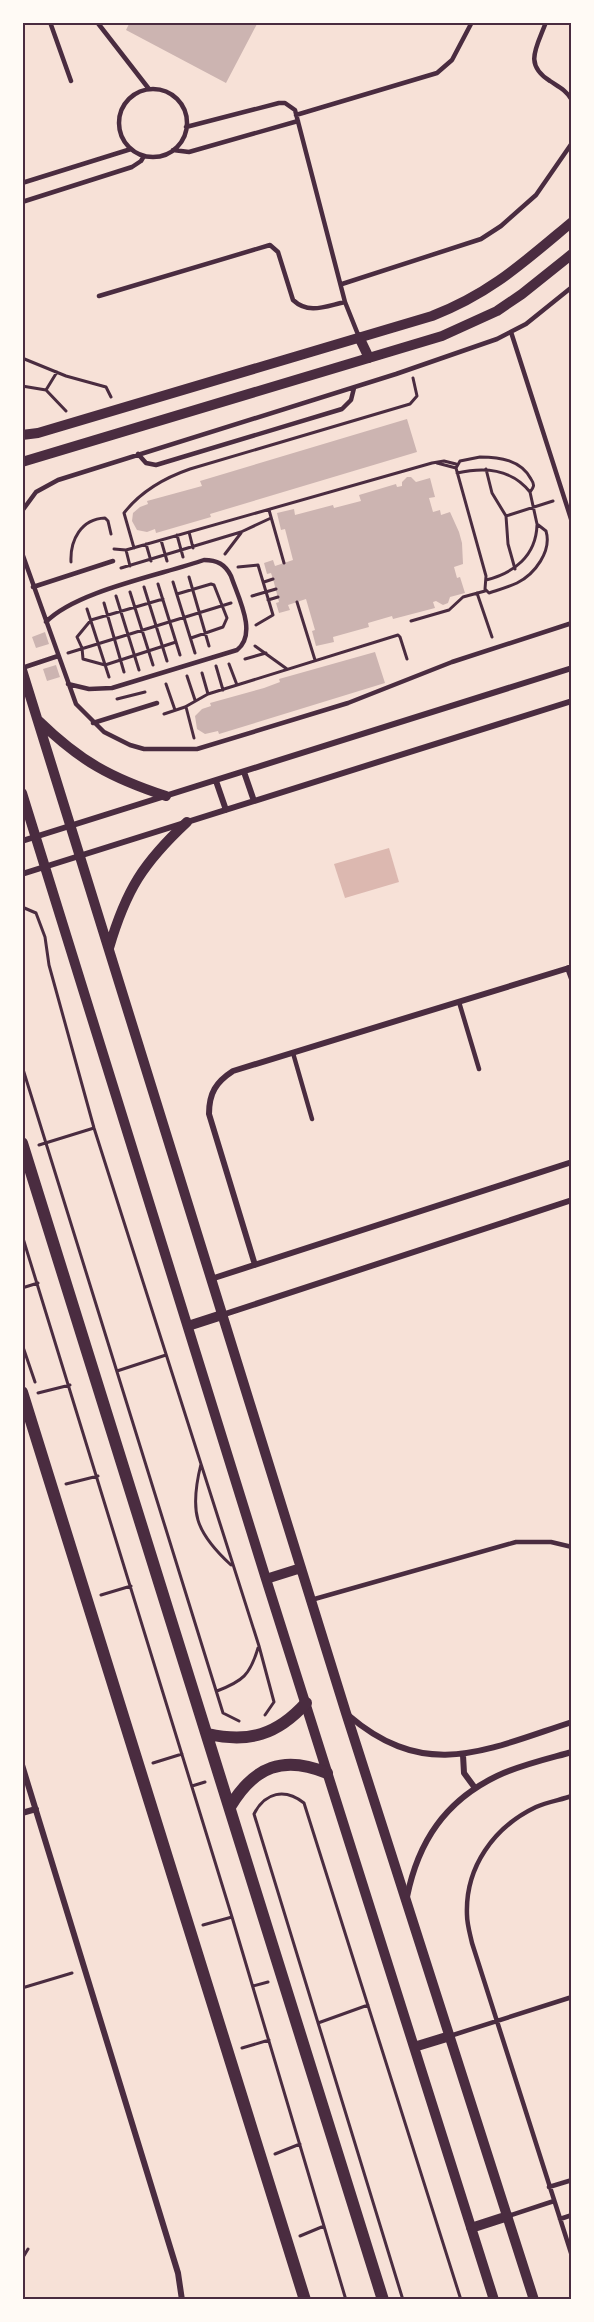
<svg xmlns="http://www.w3.org/2000/svg" width="594" height="2322" font-family="Quicksand,sans-serif">
<style>
.water{fill:#dcb8b0}
.building{fill:#ccb4b1}
.lines{fill:none;stroke-linecap:round;stroke-linejoin:round}
.path{stroke:#4a2c40;stroke-width:3}
.service{stroke:#4a2c40;stroke-width:4.5}
.minor{stroke:#4a2c40;stroke-width:6}
.tertiary{stroke:#4a2c40;stroke-width:10}
.secondary{stroke:#4a2c40;stroke-width:12}
.neatline{fill:none;stroke:#4a2c40;stroke-width:2}
</style>
<rect width="100%" height="100%" fill="#f7e1d7"/>
<path class="water" d="M389,848L399,882L345,898L334,864Z"/>
<path class="building" d="M130,22H258L226,83L126,30Z
M407,419L417,452L210,514L211,517L156,533L155,529L147,532L137,530L132,521L133,513L140,507L148,504L147,501L202,486L200,481Z
M407,477H411L416,482L430,478L435,497L429,498L433,512L440,510L441,515L450,512L459,532L462,543L463,564L454,567L457,578L460,577L465,593L450,597L448,603L443,605L436,601L433,602L435,608L393,619L392,616L368,623L369,627L333,637L334,642L316,646L312,631L315,630L306,599L288,605L290,610L279,613L276,603L279,602L273,579L271,573L267,574L264,563L273,560L275,566L293,560L285,529L281,530L277,513L294,509L295,515L333,505L334,508L361,501L359,495L396,484L397,487L402,486V482Z
M45,632L49,644L36,648L32,637Z
M375,652L385,683L219,734L218,731L205,734L197,729L195,716L202,709L211,706L210,703L264,688L280,682L279,679Z
M56,665L60,677L47,681L43,669Z"/>
<g class="lines">
<path class="path" d="M22,358L66,376L106,387L111,397
M22,386L46,390L66,411
M46,390L57,372
M480,457C500,457 521,460 531,479C535,485 534,487 530,492L537,524L546,531C552,551 535,574 517,583C509,587 498,590 489,593L485,589L486,576L456,468L460,461Z
M437,463L456,468
M486,469L492,493L506,516L508,544L515,569
M457,473C484,467 511,468 530,492
M269,510L284,563
M506,516L553,501
M189,532L193,548
M177,535L183,557
M161,540L167,561
M146,544L151,561
M134,548L124,513C141,491 164,478 190,469L410,404L417,396L413,378
M114,549L126,550L432,463L444,461L456,464
M126,550L130,566
M225,554L241,533
M71,562C70,540 81,519 105,518L108,521L111,534
M238,567L258,565L273,615L256,625
M121,568L241,532L271,518
M189,577L209,646
M486,580C514,573 536,556 537,525
M173,582L195,653
M264,582L273,579
M158,584L180,655
M144,587L167,661
M130,592L153,665
M477,593L492,637
M177,594L211,584L214,585L227,618L223,627L191,638
M116,596L139,670
M252,596L276,589
M163,599L91,620L77,637L82,648L83,659L105,665L176,642
M268,600L278,597
M297,602L315,660
M104,603L124,672
M87,609L109,677
M411,621L449,610L463,597L485,591
M255,646L287,669
M68,653L231,603
M245,659L266,653
M229,664L237,685
M216,666L223,690
M202,673L208,694
M187,676L195,700
M166,684L175,710
M117,699L145,692
M186,707L194,738
M164,714L185,707L208,694L398,635L400,637L407,659
M22,907L36,913L45,937L49,965L94,1128L259,1646L274,1702L265,1715
M22,1066L223,1713L239,1721
M39,1145L94,1128
M22,1235L232,1917L346,2300
M22,1288L38,1283
M22,1344L35,1382
M117,1371L166,1355
M38,1393L70,1385
M201,1464C189,1512 195,1532 231,1565
M66,1484L98,1476
M101,1595L131,1586
M217,1691C243,1681 250,1675 258,1648
M153,1763L182,1754
M192,1786L205,1782
M203,1925L232,1917
M253,1986L268,1982
M22,1988L72,1973
M318,2023L368,2005
M242,2048L269,2040
M275,2154L300,2144
M300,2236L324,2226
M22,2259L28,2249
M403,2300L254,1814C265,1792 285,1788 304,1803L461,2300"/>
<path class="service" d="M50,22L71,81
M97,22L149,89
M546,22C537,47 523,64 550,81C559,87 566,90 572,100
M119 123a34 34 0 1 1 68 0a34 34 0 1 1-68 0Z
M296,115L437,73L452,60L472,22
M186,127L279,103H285L295,110L345,302L359,337
M173,150L189,152L298,121
M22,183L131,149
M22,202L132,167L141,161L144,156
M342,284L481,239L501,226L536,195L572,143
M99,296L270,245L278,252L293,300C309,315 326,306 345,302
M511,332L572,522
M138,454L146,463L156,465L342,409L351,400L354,388
M22,511L36,492L58,480L396,374L497,339L526,324L572,287
M22,553L76,704L104,732L130,745L144,749H197L348,703L452,662L572,623
M33,587L113,561
M46,622C76,591 161,575 204,560C217,560 225,564 231,576C238,597 258,634 237,650L112,688L89,689L68,684
M22,668L58,656
M93,723L157,703
M459,1002L479,1069
M293,1053L312,1119
M311,1600L516,1542H551L572,1547
M572,1796C560,1800 547,1802 536,1807C494,1827 465,1867 467,1915C467,1924 470,1934 472,1943L572,2256
M450,2036L572,1997
M549,2187L572,2180
M508,2216L554,2201
M560,2219L572,2215"/>
<path class="minor" d="M244,772L254,801
M216,781L226,810
M22,841L572,668
M22,874L572,701
M568,968L572,979
M255,1265L209,1114C209,1093 216,1082 233,1071L572,967
M211,1279L572,1162
M222,1315L572,1200
M348,1715C426,1782 486,1750 572,1722
M463,1755L464,1773L475,1788
M22,1765L178,2273L182,2300
M22,1813L36,1809
M407,1897C418,1842 445,1801 497,1776C520,1765 547,1759 572,1752"/>
<path class="tertiary" d="M359,337L369,358
M22,435L38,433L432,316C491,293 524,262 572,222
M22,462L442,336L497,311L522,294L572,254
M22,670L346,1713L534,2300
M39,721C80,761 111,778 166,796
M22,793L266,1579L494,2300
M109,948C126,890 143,863 187,822
M188,1326L222,1315
M266,1579L301,1568
M414,2047L450,2036
M471,2228L508,2216"/>
<path class="secondary" d="M22,1143L383,2300
M22,1392L305,2300
M208,1734C249,1743 277,1735 306,1703
M230,1807C254,1766 284,1755 327,1773"/>
</g>
<rect width="594" height="2322" fill="none" stroke="#fffaf5" stroke-width="48"/>
<rect x="24" y="24" width="546" height="2274" class="neatline"/>
</svg>
